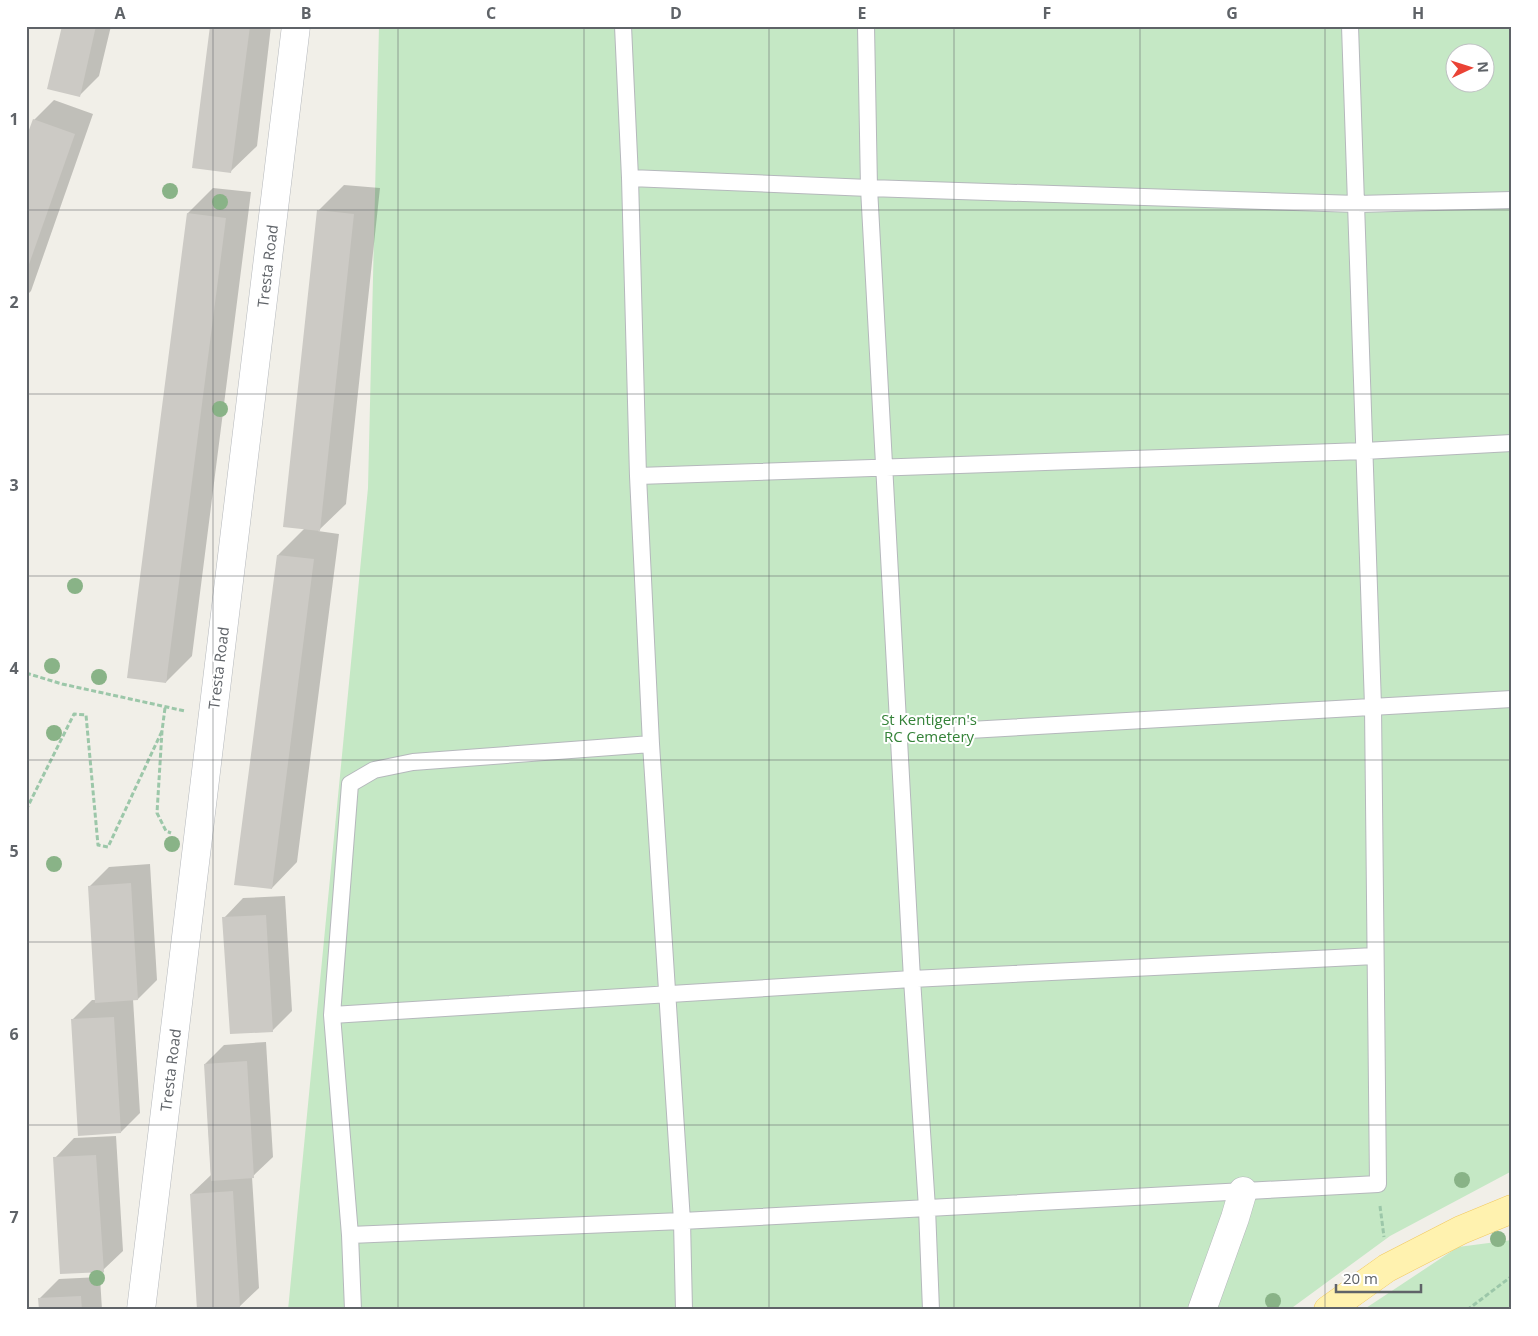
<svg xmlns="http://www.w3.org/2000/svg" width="1538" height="1336" font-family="'Open Sans',sans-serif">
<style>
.green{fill:#c5e8c5;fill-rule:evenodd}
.shadow{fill:#0003}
.building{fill:#cccac5}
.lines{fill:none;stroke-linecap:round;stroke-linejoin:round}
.lane-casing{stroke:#b5b8bc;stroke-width:18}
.street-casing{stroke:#b5b8bc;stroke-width:29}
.primary-casing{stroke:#f2c960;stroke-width:29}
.path{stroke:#9cc7a9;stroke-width:3;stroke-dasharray:5 2.5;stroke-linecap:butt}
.lane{stroke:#fff;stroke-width:16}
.street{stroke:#fff;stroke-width:28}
.primary{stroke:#fff2af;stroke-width:28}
.tree{fill:#89b387}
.grid{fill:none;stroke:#5f6368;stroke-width:1;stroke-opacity:0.55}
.labels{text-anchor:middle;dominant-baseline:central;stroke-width:4;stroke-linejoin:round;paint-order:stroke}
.street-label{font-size:15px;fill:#5f6368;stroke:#fff}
.park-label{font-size:15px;fill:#348238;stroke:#fff}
.neatline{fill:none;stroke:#5f6368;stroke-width:2}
.grid-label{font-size:16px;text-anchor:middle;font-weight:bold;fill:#5f6368}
</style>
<rect width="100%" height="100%" fill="#f1efe8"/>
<path class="green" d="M379,26H1512V1171L1390,1236L1289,1310H288L368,488ZM1456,52H1486V82H1456Z
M1512,1240V1310H1363L1458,1247Z"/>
<path class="shadow" d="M63,26H111L99,76L79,96Z
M211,26H271L257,146L231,171Z
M54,100L93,114L31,291L26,296V142L34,120Z
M344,185L380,188L346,504L318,531L339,534L297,862L272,888L278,555L305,528L319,210Z
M213,188L251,192L192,656L166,682L188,213Z
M150,864L157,980L138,999H133L140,1113L121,1132L72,1020L92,1000H96L89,887L109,867Z
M285,896L292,1011L272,1031L224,918L243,898Z
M266,1042L273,1157L252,1177L259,1288L239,1307L191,1194L211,1175L205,1064L224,1045Z
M116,1136L123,1251L103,1270L55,1158L74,1138Z
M100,1277L102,1310H40L39,1299L59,1279Z"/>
<path class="building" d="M62,26H96L80,97L47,89Z
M210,26H250L231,173L192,168Z
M33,119L75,134L27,270L26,138Z
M317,210L354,214L320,531L283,527Z
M187,213L226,218L166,683L127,678Z
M277,555L314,559L272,889L234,885Z
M131,883L138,1000L95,1003L88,886Z
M266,915L273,1032L230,1034L222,917Z
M114,1017L121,1133L78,1136L71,1019Z
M247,1061L254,1178L211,1181L204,1064Z
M96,1155L104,1272L60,1274L53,1157Z
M233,1191L240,1308L197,1310L190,1194Z
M81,1296L82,1310H39L38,1298Z"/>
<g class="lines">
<g class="lane-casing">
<path id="lane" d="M623,26L630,178L638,476L651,744L682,1221L684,1310
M866,26L869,188L912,979L927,1208L931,1310
M630,178L869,188L1357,204L1512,200
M638,476L1364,451L1512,443
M899,734L1512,699
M332,1015L912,979L1375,956
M350,1235L682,1221L1378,1184L1373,706L1350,26
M353,1310L350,1235L332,1015L350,784L374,770L413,762L651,744"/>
</g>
<g class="street-casing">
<path id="street" d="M141,1310L296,26
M1202,1310L1235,1218L1243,1191"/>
</g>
<g class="primary-casing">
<path id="primary" d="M1328,1310L1387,1268L1461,1230L1512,1209"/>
</g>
<path class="path" d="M26,673L62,684L185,711
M165,708L162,731L157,813L166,831L171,833
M26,810L74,714L86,715L98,845L108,847L162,731
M1380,1206L1384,1237
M1467,1310L1512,1276"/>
<use href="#lane" class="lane"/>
<use href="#street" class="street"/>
<use href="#primary" class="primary"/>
</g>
<g class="tree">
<circle cx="170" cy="191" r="8"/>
<circle cx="220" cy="202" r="8"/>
<circle cx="220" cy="409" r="8"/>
<circle cx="75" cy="586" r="8"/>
<circle cx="52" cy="666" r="8"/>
<circle cx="99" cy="677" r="8"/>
<circle cx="54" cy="733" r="8"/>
<circle cx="172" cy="844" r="8"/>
<circle cx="54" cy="864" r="8"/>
<circle cx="1462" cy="1180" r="8"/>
<circle cx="1498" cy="1239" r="8"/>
<circle cx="97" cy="1278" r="8"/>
<circle cx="1273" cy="1301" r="8"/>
</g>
<path class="grid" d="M213,26V1310M398,26V1310M584,26V1310M769,26V1310M954,26V1310M1140,26V1310M1325,26V1310M26,210H1512M26,394H1512M26,576H1512M26,760H1512M26,942H1512M26,1125H1512"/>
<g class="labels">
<g class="street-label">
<text transform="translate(267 266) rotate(-83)">Tresta Road</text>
<text transform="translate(218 668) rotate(-83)">Tresta Road</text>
<text transform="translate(170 1070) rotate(-83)">Tresta Road</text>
</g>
<g class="park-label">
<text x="929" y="719">St Kentigern's<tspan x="929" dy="17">RC Cemetery</tspan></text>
</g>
</g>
<rect width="1538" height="1336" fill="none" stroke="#ffffff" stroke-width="55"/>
<g transform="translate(1470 68) rotate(86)"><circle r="24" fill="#ffffff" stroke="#bfc1c3"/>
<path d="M0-4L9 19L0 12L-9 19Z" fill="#ea4335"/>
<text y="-8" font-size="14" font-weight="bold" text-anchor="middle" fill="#5f6368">N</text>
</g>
<path d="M1336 1284v8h85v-8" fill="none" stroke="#5f6368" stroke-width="2.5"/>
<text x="1343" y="1284" font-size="15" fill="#5f6368" stroke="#ffffff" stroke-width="4" paint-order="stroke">20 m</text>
<rect x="28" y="28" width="1482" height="1280" class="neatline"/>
<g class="grid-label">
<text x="120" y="19">A</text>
<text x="306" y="19">B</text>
<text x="491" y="19">C</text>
<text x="676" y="19">D</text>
<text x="862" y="19">E</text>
<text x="1047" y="19">F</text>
<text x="1232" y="19">G</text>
<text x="1418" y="19">H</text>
<text x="14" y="125">1</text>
<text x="14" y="308">2</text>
<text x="14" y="491">3</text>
<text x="14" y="674">4</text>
<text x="14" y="857">5</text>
<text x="14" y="1040">6</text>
<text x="14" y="1223">7</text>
</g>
</svg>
